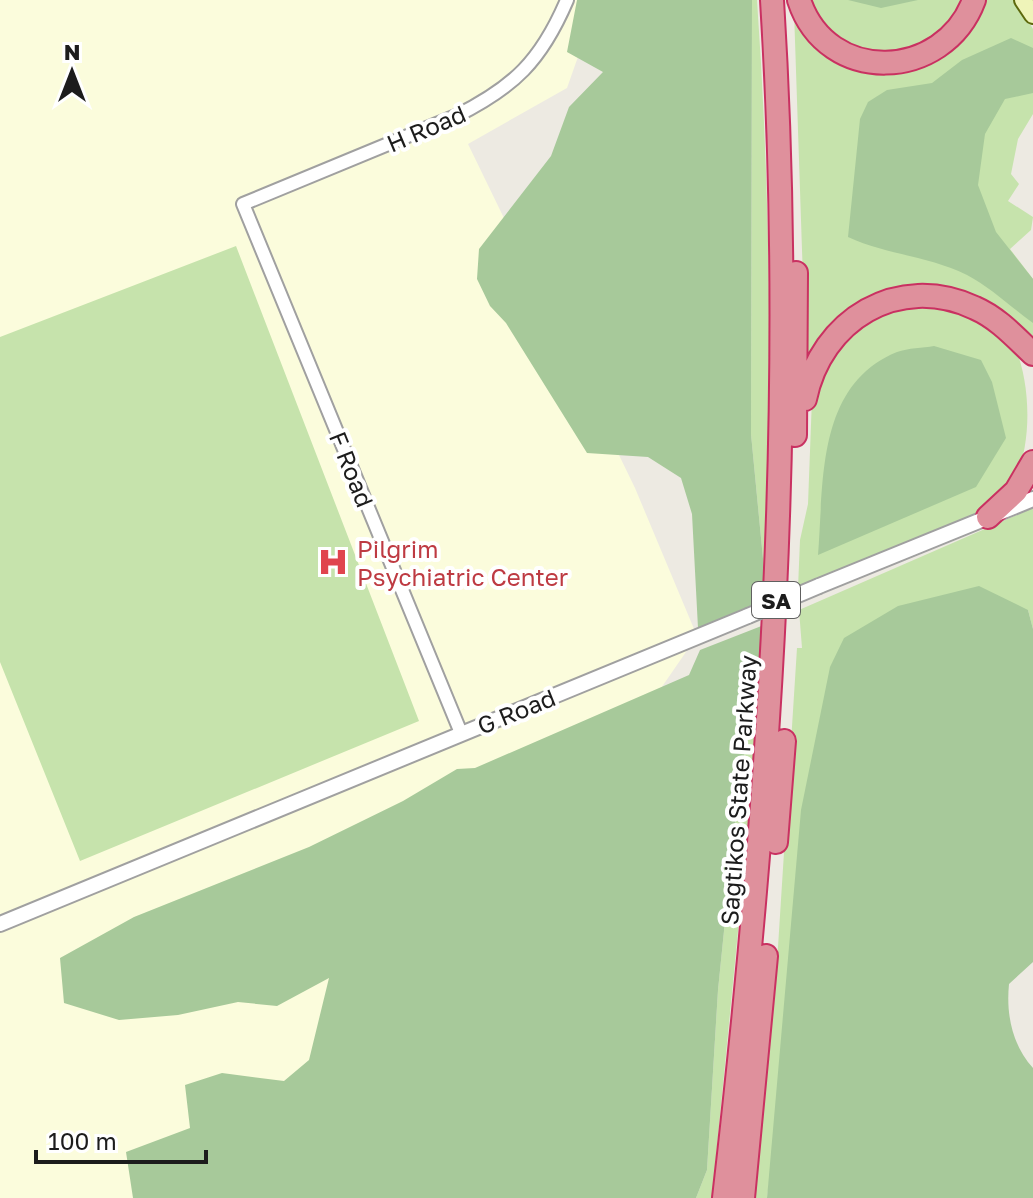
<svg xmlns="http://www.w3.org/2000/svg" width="1033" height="1198" font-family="'Golos Text',sans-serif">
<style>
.education{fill:#fbfcdc}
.grass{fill:#c6e3ac}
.forest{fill:#a7c99a}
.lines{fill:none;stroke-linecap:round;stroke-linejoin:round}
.minor-casing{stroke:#a0a0a0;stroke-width:16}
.tertiary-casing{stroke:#a0a0a0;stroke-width:18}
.secondary-casing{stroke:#5d690d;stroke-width:20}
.motorway-casing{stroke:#c93161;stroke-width:26}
.minor{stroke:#fff;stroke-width:12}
.tertiary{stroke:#fff;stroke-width:14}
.secondary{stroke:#eff4b9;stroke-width:16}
.motorway{stroke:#df909c;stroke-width:22}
.tertiary-bridge-casing{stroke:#a0a0a0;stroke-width:18;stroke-linecap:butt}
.tertiary-bridge{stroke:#fff;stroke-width:14}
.labels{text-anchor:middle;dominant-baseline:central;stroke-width:8;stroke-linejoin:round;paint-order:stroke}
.shield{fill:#fff;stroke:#606060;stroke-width:2}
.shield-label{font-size:22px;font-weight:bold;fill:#1c1c1c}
.street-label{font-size:24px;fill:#1c1c1c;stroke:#fff}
.health-label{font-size:24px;fill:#be3a42;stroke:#fff;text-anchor:start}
</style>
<rect width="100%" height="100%" fill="#edeae2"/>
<path class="education" d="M0,0H598L567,88L468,144L635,488L697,636L561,833L379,1198H0Z"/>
<path class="grass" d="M752,0H757C771,200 772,400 767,600L751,434Z
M807,0H968L967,6L916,54C863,50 830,57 807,0Z
M981,0H1016L1033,29V114L1018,139L1011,174L1019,184L1008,201L1033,217L1031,230L1010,249L1033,279V347L980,305L894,294L806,369L794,11L814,39L907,70L940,58L967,32Z
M236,246L419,721L80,861L0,662V337Z
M923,304C957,313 993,320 1016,350C1033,391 1033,465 1002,500C995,506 983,510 975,515L798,588L800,540L808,504L812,398L823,361L864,320Z
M1033,508V629L1028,610L774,1144L767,1198H753L775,994L797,648H802L799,610Z
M768,623L712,1198H696L707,1170L718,990L737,803L764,625Z"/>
<path class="forest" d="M577,0H752L751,434L767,600L698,628L692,514L681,478L648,457L587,453L506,323L490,306L477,279L479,249L551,156L569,107L603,72L567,52Z
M848,0H918L881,8Z
M1011,38L1033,48V93L1005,99L985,134L978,185L996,232L1033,279V323C1012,308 990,287 967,275C929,256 887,255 848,237L860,119L868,102L887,90L932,83L962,60Z
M934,346L981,360L992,382L1006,438L976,487L818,555C824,482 816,385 897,352C908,348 923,348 934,346Z
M979,586L1028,610L1033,629V962L1009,984C1006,1014 1012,1045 1033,1068V1198H767L801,810L830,667L844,638L898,606Z
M764,625L737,803L718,990L707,1170L696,1198H133L126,1152L190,1128L185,1085L222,1073L284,1081L309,1060L329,978L277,1006L238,1002L178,1015L119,1020L64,1003L60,958L134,917L309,847L403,801L457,769L475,768L689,675L700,650Z"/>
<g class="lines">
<g class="minor-casing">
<path id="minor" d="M461,733L243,204L456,116C514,87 541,61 567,0"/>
</g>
<g class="tertiary-casing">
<path id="tertiary" d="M819,586L1033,499
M0,924L748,616"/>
</g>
<g class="secondary-casing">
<path id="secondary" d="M1023,0L1033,15"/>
</g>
<g class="motorway-casing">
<path id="motorway" d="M799,0C827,86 944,81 974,0
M805,399C821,320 898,272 975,308C998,318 1015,337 1033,354
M795,435L796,273
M988,517L1016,491L1033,462
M776,842L784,741
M724,1198C770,800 797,400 772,0
M743,1198L766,956"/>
</g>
<use href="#minor" class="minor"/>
<use href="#tertiary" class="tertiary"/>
<use href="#secondary" class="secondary"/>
<use href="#motorway" class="motorway"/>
<g class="tertiary-bridge-casing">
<path id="tertiary-bridge" d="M748,616L819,586"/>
</g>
<use href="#tertiary-bridge" class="tertiary-bridge"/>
</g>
<defs>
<g id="hospital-bare" transform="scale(2.4)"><path d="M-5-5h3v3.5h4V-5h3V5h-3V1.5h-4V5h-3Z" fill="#e0444e" stroke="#fff" stroke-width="2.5" paint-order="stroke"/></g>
</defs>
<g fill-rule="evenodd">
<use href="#hospital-bare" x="333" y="562"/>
</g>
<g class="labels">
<rect class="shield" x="752" y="582" width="48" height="36" rx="6"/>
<g class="shield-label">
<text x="776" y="600">SA</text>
</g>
<g class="street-label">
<text transform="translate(426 128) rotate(-23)">H Road</text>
<text transform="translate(352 469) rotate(68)">F Road</text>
<text transform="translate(516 711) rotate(-22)">G Road</text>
<text transform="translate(738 790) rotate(-86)">Sagtikos State Parkway</text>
</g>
<g class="health-label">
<text x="357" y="548">Pilgrim<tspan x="357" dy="28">Psychiatric Center</tspan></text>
</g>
</g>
<g transform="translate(72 72)" stroke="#ffffff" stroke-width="6" paint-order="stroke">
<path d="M0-6L14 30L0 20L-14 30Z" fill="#1c1c1c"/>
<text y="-12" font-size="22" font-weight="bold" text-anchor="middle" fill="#1c1c1c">N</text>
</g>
<path d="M36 1150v12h170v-12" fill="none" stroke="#1c1c1c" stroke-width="4"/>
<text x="48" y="1150" font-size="24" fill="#1c1c1c" stroke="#ffffff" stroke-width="6" paint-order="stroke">100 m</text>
</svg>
